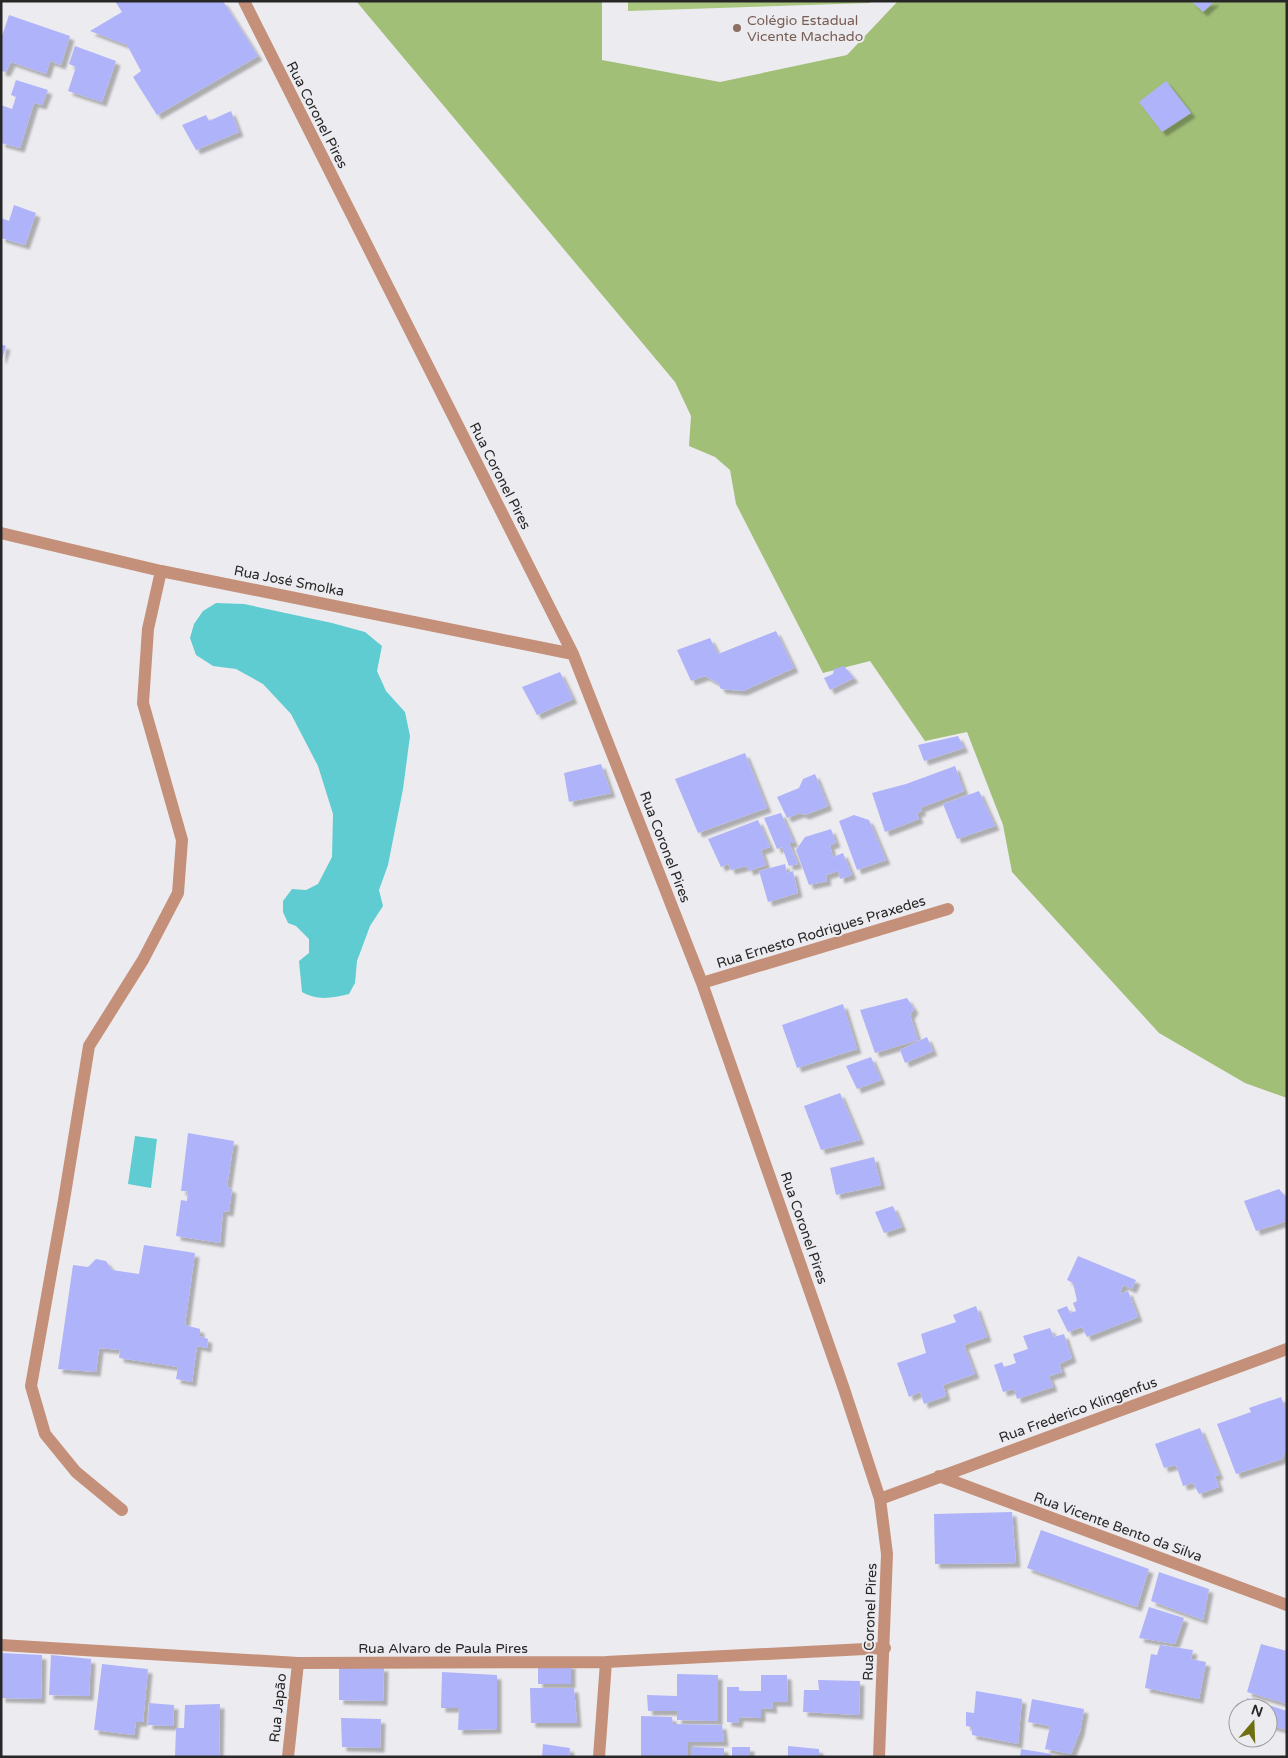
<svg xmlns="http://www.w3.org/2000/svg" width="1288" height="1758" font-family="'Varela Round',sans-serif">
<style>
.green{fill:#aac780}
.forest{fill:#a2bf78}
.water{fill:#5eccd0}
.building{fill:#afb3fa;filter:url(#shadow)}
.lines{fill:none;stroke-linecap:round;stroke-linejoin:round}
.lane{stroke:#c5907a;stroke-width:12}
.street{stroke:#c5907a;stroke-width:12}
.education-dot{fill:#8d6e63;stroke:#ececf0;stroke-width:2}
.labels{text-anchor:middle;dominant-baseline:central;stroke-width:4;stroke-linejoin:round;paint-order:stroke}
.education-label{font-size:14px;fill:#785e54;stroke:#ececf0;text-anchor:start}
.street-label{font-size:14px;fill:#272728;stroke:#ececf0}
</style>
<defs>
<filter id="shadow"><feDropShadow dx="4.5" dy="4.5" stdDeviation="1" flood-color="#0004"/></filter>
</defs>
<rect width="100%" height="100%" fill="#ececf0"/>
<path class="green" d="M628,1H870V3L628,11Z"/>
<path class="forest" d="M356,1H602V60L720,82L847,55L898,1H1287V1098L1245,1083L1159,1033L1012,872L1003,825L967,732L925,741L870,661L823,673L736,504L730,470L715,457L689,446L691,416L675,382Z"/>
<path class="water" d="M216,603L244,604L332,623L365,632L382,646L377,671L386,691L405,712L410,736L403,789L388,865L379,890L383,906L370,926L357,961L355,983L349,994C332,998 318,1001 302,992L299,961L309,953V939L296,926L288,923L283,912V901L292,889L306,890L318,884L332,857L333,814L318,766L291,714L263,684L236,669L213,666L196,655L190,638L194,624L203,611Z
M135,1136L157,1139L151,1188L128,1184Z"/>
<path class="building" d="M115,1H223L258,56L157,115L133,77L141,71L127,45L90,31L122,12Z
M1191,1H1215L1203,12Z
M9,15L70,36L61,65L50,61L46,74L11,62L6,72L1,71V39Z
M75,46L116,61L102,102L68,91L76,67L69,64Z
M16,80L48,90L42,105L34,103L20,148L1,143V105L12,109L16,97L11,95Z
M1166,81L1191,113L1162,132L1139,102Z
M231,111L239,132L196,150L182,125L206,115L209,121Z
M14,205L36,213L25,245L1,238V218L9,221Z
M1,344L6,346L2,359H1Z
M776,631L794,668L743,691L721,689L718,683L705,676L691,681L677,650L710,638L718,654Z
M844,666L854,678L830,690L824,678L833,674L834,669Z
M560,672L573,699L537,715L522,687Z
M958,736L964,748L924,761L918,745Z
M745,753L767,808L698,833L675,779Z
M601,764L611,793L569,802L564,773Z
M955,766L964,791L920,808L922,811L917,813L919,819L885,832L872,793L906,784Z
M815,774L828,806L805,815L800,813L787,818L777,797L799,788L803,779Z
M979,791L995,826L957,839L943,804Z
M781,813L794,843H789L798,864L789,866L782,847L777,849L764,818Z
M854,815L869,820L886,860L857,870L839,821Z
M758,820L770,847L761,850L766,865L749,871L747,866L731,870L728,864L721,867L708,839Z
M831,829L836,843L830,845L833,857L843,853L852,875L840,879L838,871L826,875L827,881L809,885L796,850L805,837Z
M785,864L787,873L793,871L798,893L768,902L759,871Z
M907,998L914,1009L910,1015L918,1040L875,1053L860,1010Z
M843,1004L857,1049L797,1068L782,1025Z
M927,1037L933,1051L905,1063L900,1050Z
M871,1057L881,1080L857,1089L846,1066Z
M840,1093L860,1140L821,1150L804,1106Z
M188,1133L234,1141L227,1187L232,1189L229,1212L223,1211L220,1243L176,1236L181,1200L187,1201L188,1191H181Z
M874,1157L881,1185L836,1195L830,1168Z
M1279,1189L1287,1198V1221L1256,1231L1244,1201Z
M893,1206L902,1227L884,1233L875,1212Z
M144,1245L195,1253L185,1325L200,1329V1336L208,1339L207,1348L197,1346L192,1382L176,1379L178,1367L119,1358L120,1350L99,1348L96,1372L58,1369L73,1265L88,1267L96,1259L106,1261L112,1270L139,1274Z
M1078,1256L1136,1280L1132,1289L1123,1285L1120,1294L1128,1291L1138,1317L1087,1337L1082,1327L1068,1332L1057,1310L1067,1306L1070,1313L1076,1311L1073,1303L1077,1301L1073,1283L1067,1280Z
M976,1306L987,1337L964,1345L975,1374L943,1385L946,1396L924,1404L920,1392L909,1397L897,1363L926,1353L921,1334L956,1322L953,1315Z
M1050,1328L1054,1337L1064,1334L1072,1358L1059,1364L1062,1372L1049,1376L1053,1387L1017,1399L1014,1389L1003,1392L994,1365L1002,1362L1004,1367L1016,1363L1013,1354L1028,1349L1023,1336Z
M1281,1397L1287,1413V1448L1282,1459L1236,1474L1217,1424L1251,1412L1249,1408Z
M1200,1428L1219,1475L1215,1476L1219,1487L1199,1494L1193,1483L1183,1486L1176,1465L1164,1468L1155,1444Z
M1012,1512L1016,1563L935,1564L934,1514Z
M1041,1530L1149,1569L1137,1607L1027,1568Z
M1159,1572L1209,1589L1203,1620L1151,1601Z
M1149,1607L1184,1618L1175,1644L1139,1638Z
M1261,1644L1287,1651V1704L1247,1692Z
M1160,1645L1193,1650L1191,1659L1206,1662L1199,1699L1145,1688L1151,1654L1157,1655Z
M1,1653L42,1655L41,1699L1,1698Z
M51,1655L91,1659L89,1696L49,1695Z
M102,1664L148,1669L143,1722H136L134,1735L94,1730Z
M571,1664V1684H538V1665Z
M339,1667H384L383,1701L339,1700Z
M442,1672L497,1675V1729L458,1730L459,1708H441Z
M677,1674L718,1675V1721L677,1720V1711H648L647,1695L677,1696Z
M761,1675H787L788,1702H772L773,1709L761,1708V1718L739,1717L738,1723L727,1722V1687H739V1691H761Z
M818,1680L860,1681L859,1715L803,1712L804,1690H819Z
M530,1688H574L577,1723H531Z
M976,1691L1022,1699L1018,1744L972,1735V1727L966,1726V1712L974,1713Z
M1247,1698L1287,1711V1730L1268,1725V1708H1245Z
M1032,1699L1084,1709L1080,1731L1071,1754L1045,1749L1050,1726L1028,1722Z
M149,1703L174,1705L173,1726L148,1725Z
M220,1704L219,1757H175L176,1728H184L185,1705Z
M641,1716L672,1717L673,1724L722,1725L724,1742H688V1757H641Z
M341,1718L381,1719L380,1748L342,1747Z
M543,1744L570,1748L569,1757H542Z
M788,1746L819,1749V1757H788Z
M692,1747L724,1748V1757H692Z
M732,1747H750V1757H732Z
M1021,1749L1052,1754L1051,1757H1020Z"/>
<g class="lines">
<path class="lane" d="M122,1510L76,1472L45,1434L31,1386L64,1200L89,1046L143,960L178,893L182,840L143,703L148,629L161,571"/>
<path class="street" d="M244,1L573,654L702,983L844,1389L880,1499L887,1554L879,1757
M1,533L161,571L573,654
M702,983L948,909
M939,1476L1287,1605
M880,1499L1287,1349
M1,1645L298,1663L606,1662L885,1648
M288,1757L298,1663
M599,1757L606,1662"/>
</g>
<circle class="education-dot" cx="737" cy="28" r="5"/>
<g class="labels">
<g class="education-label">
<text x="747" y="20">Colégio Estadual<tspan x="747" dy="16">Vicente Machado</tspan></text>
</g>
<g class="street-label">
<text transform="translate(317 115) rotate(63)">Rua Coronel Pires</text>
<text transform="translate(500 476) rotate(63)">Rua Coronel Pires</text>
<text transform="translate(289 581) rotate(11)">Rua José Smolka</text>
<text transform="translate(665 847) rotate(69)">Rua Coronel Pires</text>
<text transform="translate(821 932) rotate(-17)">Rua Ernesto Rodrigues Praxedes</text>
<text transform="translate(804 1228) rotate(71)">Rua Coronel Pires</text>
<text transform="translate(1078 1410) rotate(-20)">Rua Frederico Klingenfus</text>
<text transform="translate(1118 1527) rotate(20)">Rua Vicente Bento da Silva</text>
<text transform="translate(870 1622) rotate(-88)">Rua Coronel Pires</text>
<text x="443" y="1648">Rua Alvaro de Paula Pires</text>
<text transform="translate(278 1708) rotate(-84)">Rua Japão</text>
</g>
</g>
<rect width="1288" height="1758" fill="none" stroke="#272728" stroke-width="5"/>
<g transform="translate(1253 1723) rotate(19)"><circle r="24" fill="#ececf0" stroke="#9d9da0"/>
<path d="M0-4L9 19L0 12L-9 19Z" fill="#6e6f12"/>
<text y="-8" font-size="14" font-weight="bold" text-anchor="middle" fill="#272728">N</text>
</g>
</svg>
